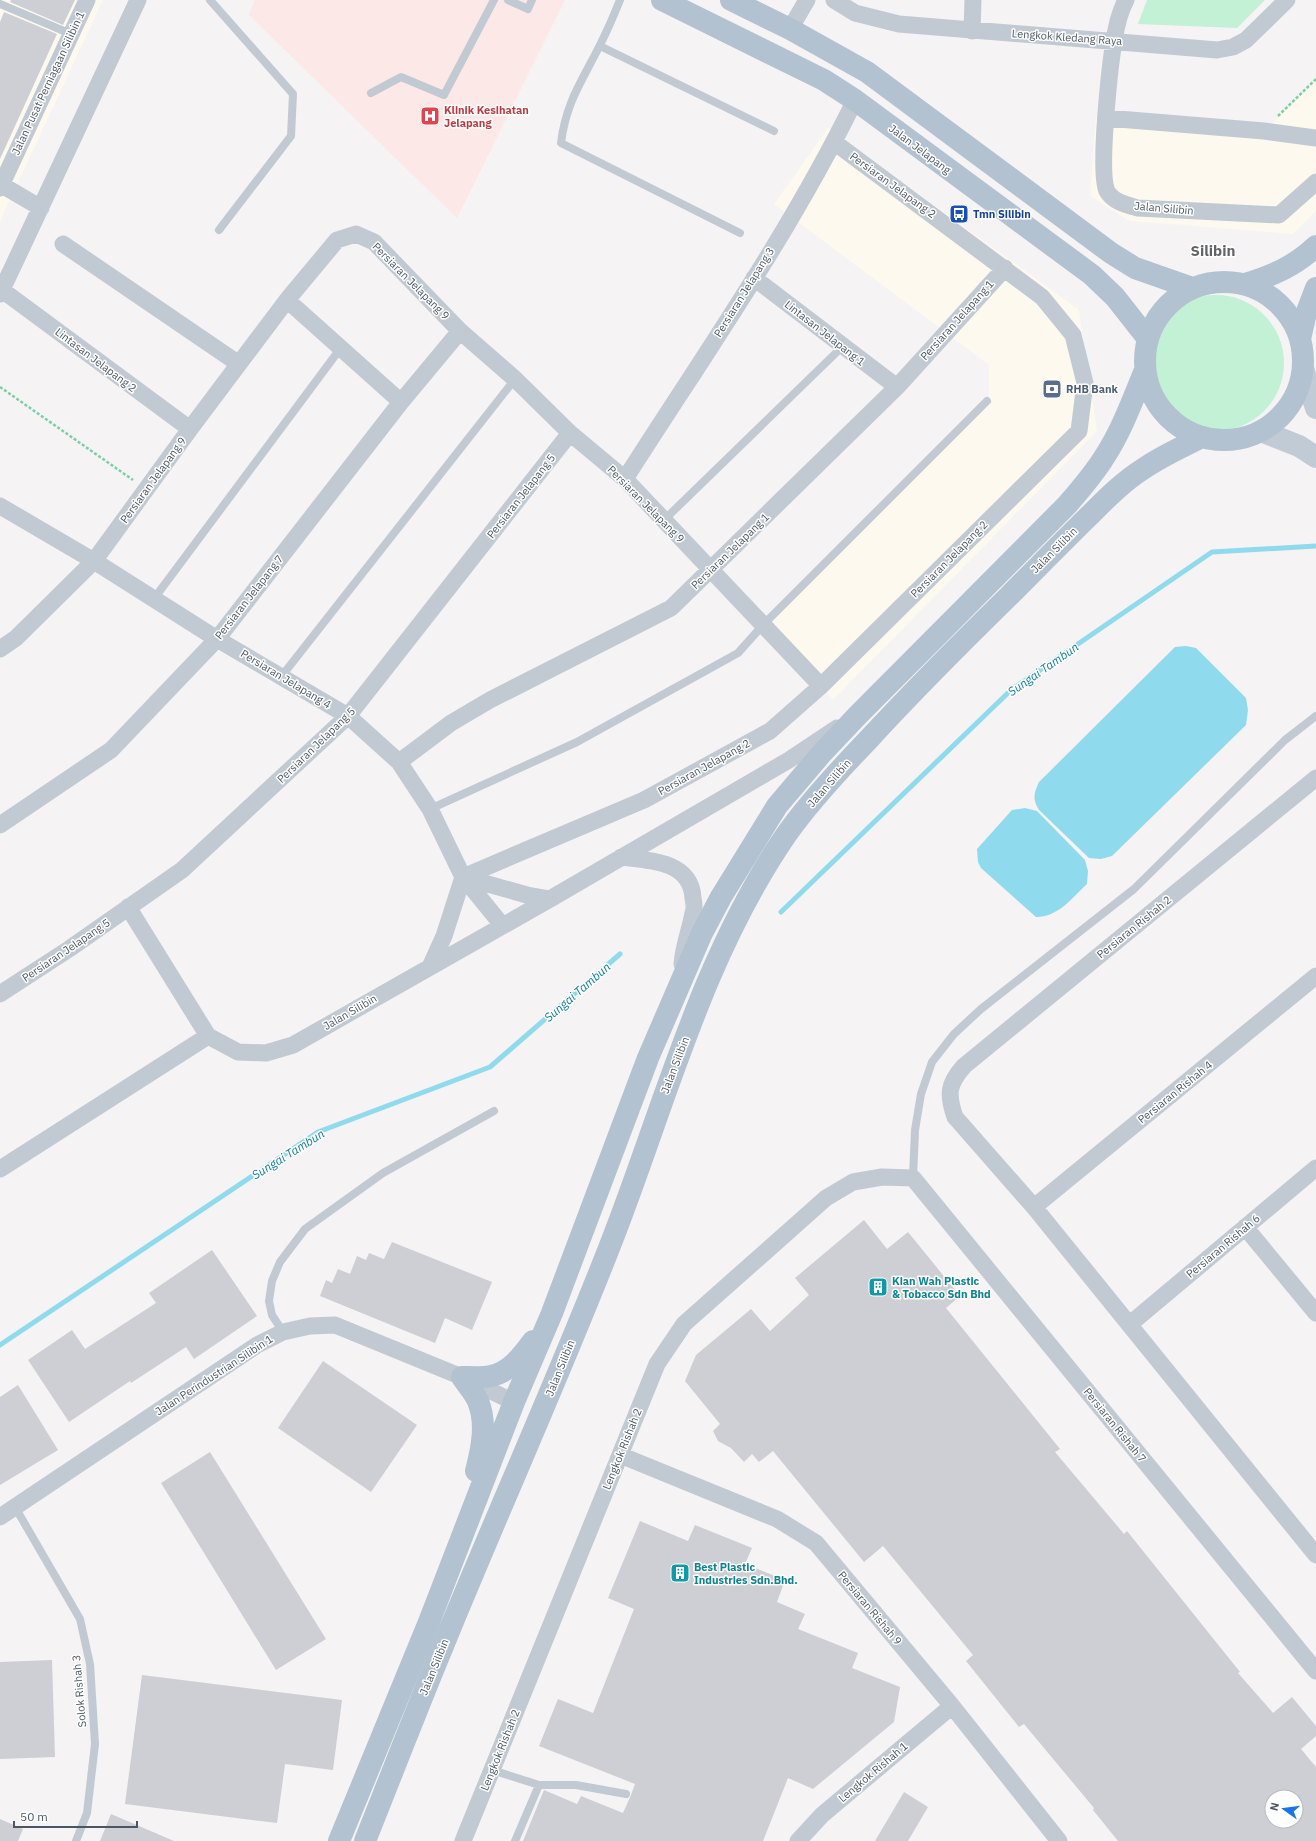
<svg xmlns="http://www.w3.org/2000/svg" width="1316" height="1841" font-family="'IBM Plex Sans',sans-serif">
<style>
.commercial{fill:#fdf9ef}
.medical{fill:#fce8e6}
.green{fill:#c3f1d5}
.water{fill:#90daee}
.lines{fill:none;stroke-linecap:round;stroke-linejoin:round}
.stream{stroke:#90daee;stroke-width:5}
.building{fill:#cdcfd5;fill-rule:evenodd}
.path{stroke:#7ad0a6;stroke-width:2.5;stroke-dasharray:3 2;stroke-linecap:butt}
.lane{stroke:#c1cad2;stroke-width:8}
.street{stroke:#c1cad2;stroke-width:17}
.secondary{stroke:#c1cbd6;stroke-width:22}
.primary{stroke:#b3c2d1;stroke-width:22}
.labels{text-anchor:middle;dominant-baseline:central;stroke-width:3;stroke-linejoin:round;paint-order:stroke}
.street-label{font-size:11px;fill:#4a5661;stroke:#fff}
.health-label{font-size:11px;font-weight:bold;fill:#be3a42;stroke:#fff;text-anchor:start}
.transit-label{font-size:11px;font-weight:bold;fill:#164399;stroke:#fff;text-anchor:start}
.service-label{font-size:11px;font-weight:bold;fill:#4e5e75;stroke:#fff;text-anchor:start}
.culture-label{font-size:11px;font-weight:bold;fill:#0d838f;stroke:#fff;text-anchor:start}
.water-label{font-size:12px;font-style:italic;fill:#0c7c9b;stroke:#fff}
.district-label{font-size:15px;font-weight:bold;fill:#5f6368;stroke:#fff}
</style>
<rect width="100%" height="100%" fill="#f5f3f3"/>
<path class="commercial" d="M0,0H103L0,221Z
M1316,81V211L1293,234L1129,221L1090,196L1096,117L1263,132Z
M828,128L1079,310L1097,431L833,700L763,621L989,400V365L774,204Z"/>
<path class="medical" d="M255,0H565L457,218L249,15Z"/>
<path class="green" d="M1147,0H1265L1237,28L1138,24Z
M1148 363a68 68 0 1 1 136 0a68 68 0 1 1-136 0Z"/>
<path class="water" d="M1186,646L1196,648L1246,698L1248,710L1246,725L1112,856L1101,859L1089,858L1039,810C1032,799 1034,793 1039,782L1175,647Z
M1025,808L1037,811L1085,860L1088,871L1087,884C1071,899 1058,917 1036,917L981,868L978,862L977,849L1012,810Z"/>
<g class="lines">
<path class="stream" d="M781,912L1011,690L1212,552L1316,546
M0,1345L318,1132L490,1067L620,954"/>
</g>
<path class="building" d="M11,0H75L63,25L10,2Z
M4,12L57,34L0,159V22Z
M864,1220L887,1249L908,1232L960,1296L946,1308L1060,1449L1055,1452L1124,1534L1127,1531L1240,1672L1238,1673L1273,1713L1292,1697L1316,1726V1736L1301,1749L1316,1767V1841H1118L1093,1810L1094,1808L1024,1724L1019,1727L966,1661L973,1655L883,1546L864,1562L773,1451L759,1462L752,1454L744,1462L731,1448L718,1441L713,1431L720,1424L685,1381L696,1355L751,1309L770,1331L809,1295L795,1278ZM1272,1797H1296V1821H1272Z
M392,1242L492,1282L472,1330L445,1318L435,1343L320,1296L326,1280L332,1283L338,1269L350,1274L357,1256L366,1260L369,1253L384,1259Z
M212,1250L257,1316L194,1359L186,1347L131,1383L130,1381L69,1422L28,1360L72,1330L85,1349L156,1303L149,1293Z
M323,1361L417,1425L371,1492L278,1428Z
M18,1385L58,1450L0,1485V1397Z
M210,1452L326,1639L276,1670L161,1483Z
M640,1521L688,1541L695,1525L752,1548L745,1564L785,1580L777,1602L805,1614L798,1629L858,1653L852,1668L900,1687L894,1722L813,1789L788,1778L763,1841H523L544,1790L577,1804L581,1796L623,1813L631,1795L635,1784L539,1746L558,1699L593,1713L634,1609L608,1598Z
M52,1660L55,1757L0,1759V1662Z
M142,1675L342,1700L333,1770L285,1764L277,1823L125,1804Z
M904,1792L928,1807L908,1841H875Z
M111,1814L174,1841H100Z
M0,1819L23,1829L18,1841H0Z"/>
<g class="lines">
<path class="path" d="M1278,116L1316,79
M0,387L133,480"/>
<path class="lane" d="M210,0L293,94L291,136L219,230
M508,0L528,9L532,0
M620,0C614,15 607,31 600,45C582,81 566,102 561,143L740,233
M0,4L71,34
M600,46L774,131
M371,93L401,77L444,95L494,0
M663,521L842,347
M153,600L340,349
M281,677L515,379
M430,809L577,742L738,653L763,625L987,401
M913,1178L915,1130L921,1094L932,1062L954,1034L981,1009L1134,889L1285,740L1316,716
M283,1332L272,1315L269,1301L272,1281L280,1262L305,1229L383,1173L494,1111
M15,1507L80,1619L90,1664L95,1744L87,1813L76,1841
M492,1770L539,1785H576L626,1794
M515,1841L539,1785"/>
<path class="street" d="M834,0L855,13L899,24L1217,50L1233,47L1246,40L1287,0
M1126,0C1120,11 1116,28 1114,41C1110,66 1098,172 1107,191C1113,202 1127,205 1138,208L1279,215L1316,182
M790,29L807,0
M972,31L973,0
M1106,118L1264,131L1316,138
M2,185L41,208
M0,188L87,0
M63,244L239,364
M754,278L897,387
M2,290L190,429
M0,294L138,0
M287,300L401,402
M625,479C704,355 790,233 855,100
M0,506L94,561L217,639L348,716L399,762L430,809L463,877L502,925
M0,649L16,638L94,561L190,429L287,300L337,240L356,234L374,242L460,331L515,379L570,433L625,479L821,686
M399,762L451,723L490,700L671,608L897,387L1005,268
M1316,778L964,1066C948,1084 947,1094 955,1117L1034,1207L1316,1555
M0,825L111,750L217,639L401,402L460,331
M621,857C649,860 691,861 693,898C694,903 695,908 693,913C690,930 683,947 682,964
M463,877L644,800L770,731L821,686L1079,431L1085,383L1073,335L1042,297L834,142
M463,877L527,895L550,899
M128,907L208,1036
M430,967L444,936L463,877
M0,994L69,949L182,870L348,716L570,433
M208,1036L238,1052L266,1053L293,1045L550,899L789,760L837,728
M0,1169L208,1036
M1034,1207L1316,976
M1245,1227L1316,1313
M1130,1324L1316,1168
M620,1455L777,1519L816,1543L952,1706L1059,1841
M0,1517L257,1345L283,1332L310,1326L335,1325L462,1377L514,1402
M463,1841L657,1364L684,1324L826,1198L853,1182L882,1177L913,1178L1316,1671
M798,1841L822,1815L952,1706"/>
<path class="secondary" d="M1303,368L1316,408
M1261,431L1299,446L1316,457"/>
<path class="primary" d="M662,0L824,80L855,100L1092,275L1115,297L1148,339
M731,0L790,29L867,72L1111,253L1135,268L1192,288
M1145 361a79 79 0 1 1 158 0a79 79 0 1 1-158 0Z
M1245,284C1272,276 1295,266 1316,246
M1300,339L1305,317L1316,288
M462,1377C467,1385 474,1392 478,1401C487,1423 482,1448 476,1471
M462,1377C471,1377 482,1378 491,1376C510,1372 522,1356 533,1341
M339,1841L429,1622L514,1402L552,1313L648,1058L702,933L721,897L777,806L822,753L858,715L1067,505C1081,489 1094,474 1105,456C1122,430 1133,399 1145,370
M365,1841C391,1776 416,1711 443,1646C498,1511 558,1379 611,1243C665,1105 701,959 786,835C810,801 839,770 868,740C914,690 961,643 1009,596C1037,568 1064,540 1092,513C1108,497 1124,481 1143,469C1162,456 1182,447 1202,437"/>
</g>
<defs>
<g id="hospital-square" transform="scale(1)"><rect x="-9" y="-9" width="18" height="18" rx="4" fill="#e0444e" stroke="#fff"/><path d="M-5-5h3v3.5h4V-5h3V5h-3V1.5h-4V5h-3Z" fill="#fff"/></g>
<g id="bus-square" transform="scale(1)"><rect x="-9" y="-9" width="18" height="18" rx="4" fill="#1a4fb4" stroke="#fff"/><path d="M-5-6H5V4H4V6H2V4H-2V6H-4V4H-5ZM-3.5-4V0h7V-4ZM-3.5 1.2v1.5H-2V1.2ZM2 1.2v1.5H3.5V1.2Z" fill="#fff"/></g>
<g id="bank-square" transform="scale(1)"><rect x="-9" y="-9" width="18" height="18" rx="4" fill="#5c6f8a" stroke="#fff"/><path d="M-6-4H6V4H-6ZM0-2.3a2.3 2.3 0 1 0 0 4.6a2.3 2.3 0 1 0 0-4.6Z" fill="#fff"/></g>
<g id="building-square" transform="scale(1)"><rect x="-9" y="-9" width="18" height="18" rx="4" fill="#0f9aa8" stroke="#fff"/><path d="M-4-6H4V6H1V3H-1V6H-4ZM-2.5-4.3h1.7v1.8h-1.7ZM.8-4.3h1.7v1.8H.8ZM-2.5-1h1.7V.8h-1.7ZM.8-1h1.7V.8H.8Z" fill="#fff"/></g>
</defs>
<g fill-rule="evenodd">
<use href="#hospital-square" x="430" y="116"/>
<use href="#bus-square" x="959" y="214"/>
<use href="#bank-square" x="1052" y="389"/>
<use href="#building-square" x="878" y="1287"/>
<use href="#building-square" x="680" y="1573"/>
</g>
<g class="labels">
<g class="street-label">
<text transform="translate(1067 37) rotate(4)">Lengkok Kledang Raya</text>
<text transform="translate(48 83) rotate(-65)">Jalan Pusat Perniagaan Silibin 1</text>
<text transform="translate(920 149) rotate(37)">Jalan Jelapang</text>
<text transform="translate(893 185) rotate(36)">Persiaran Jelapang 2</text>
<text transform="translate(1164 208) rotate(5)">Jalan Silibin</text>
<text transform="translate(411 281) rotate(45)">Persiaran Jelapang 9</text>
<text transform="translate(744 292) rotate(-58)">Persiaran Jelapang 3</text>
<text transform="translate(957 320) rotate(-48)">Persiaran Jelapang 1</text>
<text transform="translate(825 333) rotate(38)">Lintasan Jelapang 1</text>
<text transform="translate(96 360) rotate(37)">Lintasan Jelapang 2</text>
<text transform="translate(153 480) rotate(-54)">Persiaran Jelapang 9</text>
<text transform="translate(521 496) rotate(-52)">Persiaran Jelapang 5</text>
<text transform="translate(646 504) rotate(45)">Persiaran Jelapang 9</text>
<text transform="translate(1054 550) rotate(-45)">Jalan Silibin</text>
<text transform="translate(730 551) rotate(-44)">Persiaran Jelapang 1</text>
<text transform="translate(949 559) rotate(-45)">Persiaran Jelapang 2</text>
<text transform="translate(249 597) rotate(-52)">Persiaran Jelapang 7</text>
<text transform="translate(286 679) rotate(31)">Persiaran Jelapang 4</text>
<text transform="translate(316 745) rotate(-44)">Persiaran Jelapang 5</text>
<text transform="translate(704 767) rotate(-29)">Persiaran Jelapang 2</text>
<text transform="translate(829 783) rotate(-49)">Jalan Silibin</text>
<text transform="translate(1134 927) rotate(-39)">Persiaran Rishah 2</text>
<text transform="translate(66 950) rotate(-34)">Persiaran Jelapang 5</text>
<text transform="translate(350 1012) rotate(-30)">Jalan Silibin</text>
<text transform="translate(675 1065) rotate(-69)">Jalan Silibin</text>
<text transform="translate(1175 1092) rotate(-39)">Persiaran Rishah 4</text>
<text transform="translate(1223 1246) rotate(-40)">Persiaran Rishah 6</text>
<text transform="translate(560 1368) rotate(-68)">Jalan Silibin</text>
<text transform="translate(214 1375) rotate(-33)">Jalan Perindustrian Silibin 1</text>
<text transform="translate(1115 1425) rotate(51)">Persiaran Rishah 7</text>
<text transform="translate(622 1449) rotate(-68)">Lengkok Rishah 2</text>
<text transform="translate(870 1608) rotate(50)">Persiaran Rishah 9</text>
<text transform="translate(434 1667) rotate(-68)">Jalan Silibin</text>
<text transform="translate(79 1691) rotate(-95)">Solok Rishah 3</text>
<text transform="translate(500 1750) rotate(-68)">Lengkok Rishah 2</text>
<text transform="translate(873 1772) rotate(-40)">Lengkok Rishah 1</text>
</g>
<g class="health-label">
<text x="444" y="110">Klinik Kesihatan<tspan x="444" dy="13">Jelapang</tspan></text>
</g>
<g class="transit-label">
<text x="973" y="214">Tmn Silibin</text>
</g>
<g class="service-label">
<text x="1066" y="389">RHB Bank</text>
</g>
<g class="culture-label">
<text x="892" y="1281">Kian Wah Plastic<tspan x="892" dy="13">&amp; Tobacco Sdn Bhd</tspan></text>
<text x="694" y="1567">Best Plastic<tspan x="694" dy="13">Industries Sdn.Bhd.</tspan></text>
</g>
<g class="water-label">
<text transform="translate(1043 669) rotate(-35)">Sungai Tambun</text>
<text transform="translate(577 992) rotate(-41)">Sungai Tambun</text>
<text transform="translate(288 1154) rotate(-32)">Sungai Tambun</text>
</g>
<g class="district-label">
<text x="1213" y="250">Silibin</text>
</g>
</g>
<g transform="translate(1284 1809) rotate(284)"><circle r="19" fill="#ffffff" stroke="#b7bbc0"/>
<path d="M0-3L7 15L0 10L-7 15Z" fill="#1a73e8"/>
<text y="-6" font-size="11" font-weight="bold" text-anchor="middle" fill="#4a5661">N</text>
</g>
<path d="M14 1821v6h123v-6" fill="none" stroke="#4a5661" stroke-width="2"/>
<text x="20" y="1821" font-size="12" fill="#4a5661" stroke="#ffffff" stroke-width="3" paint-order="stroke">50 m</text>
</svg>
